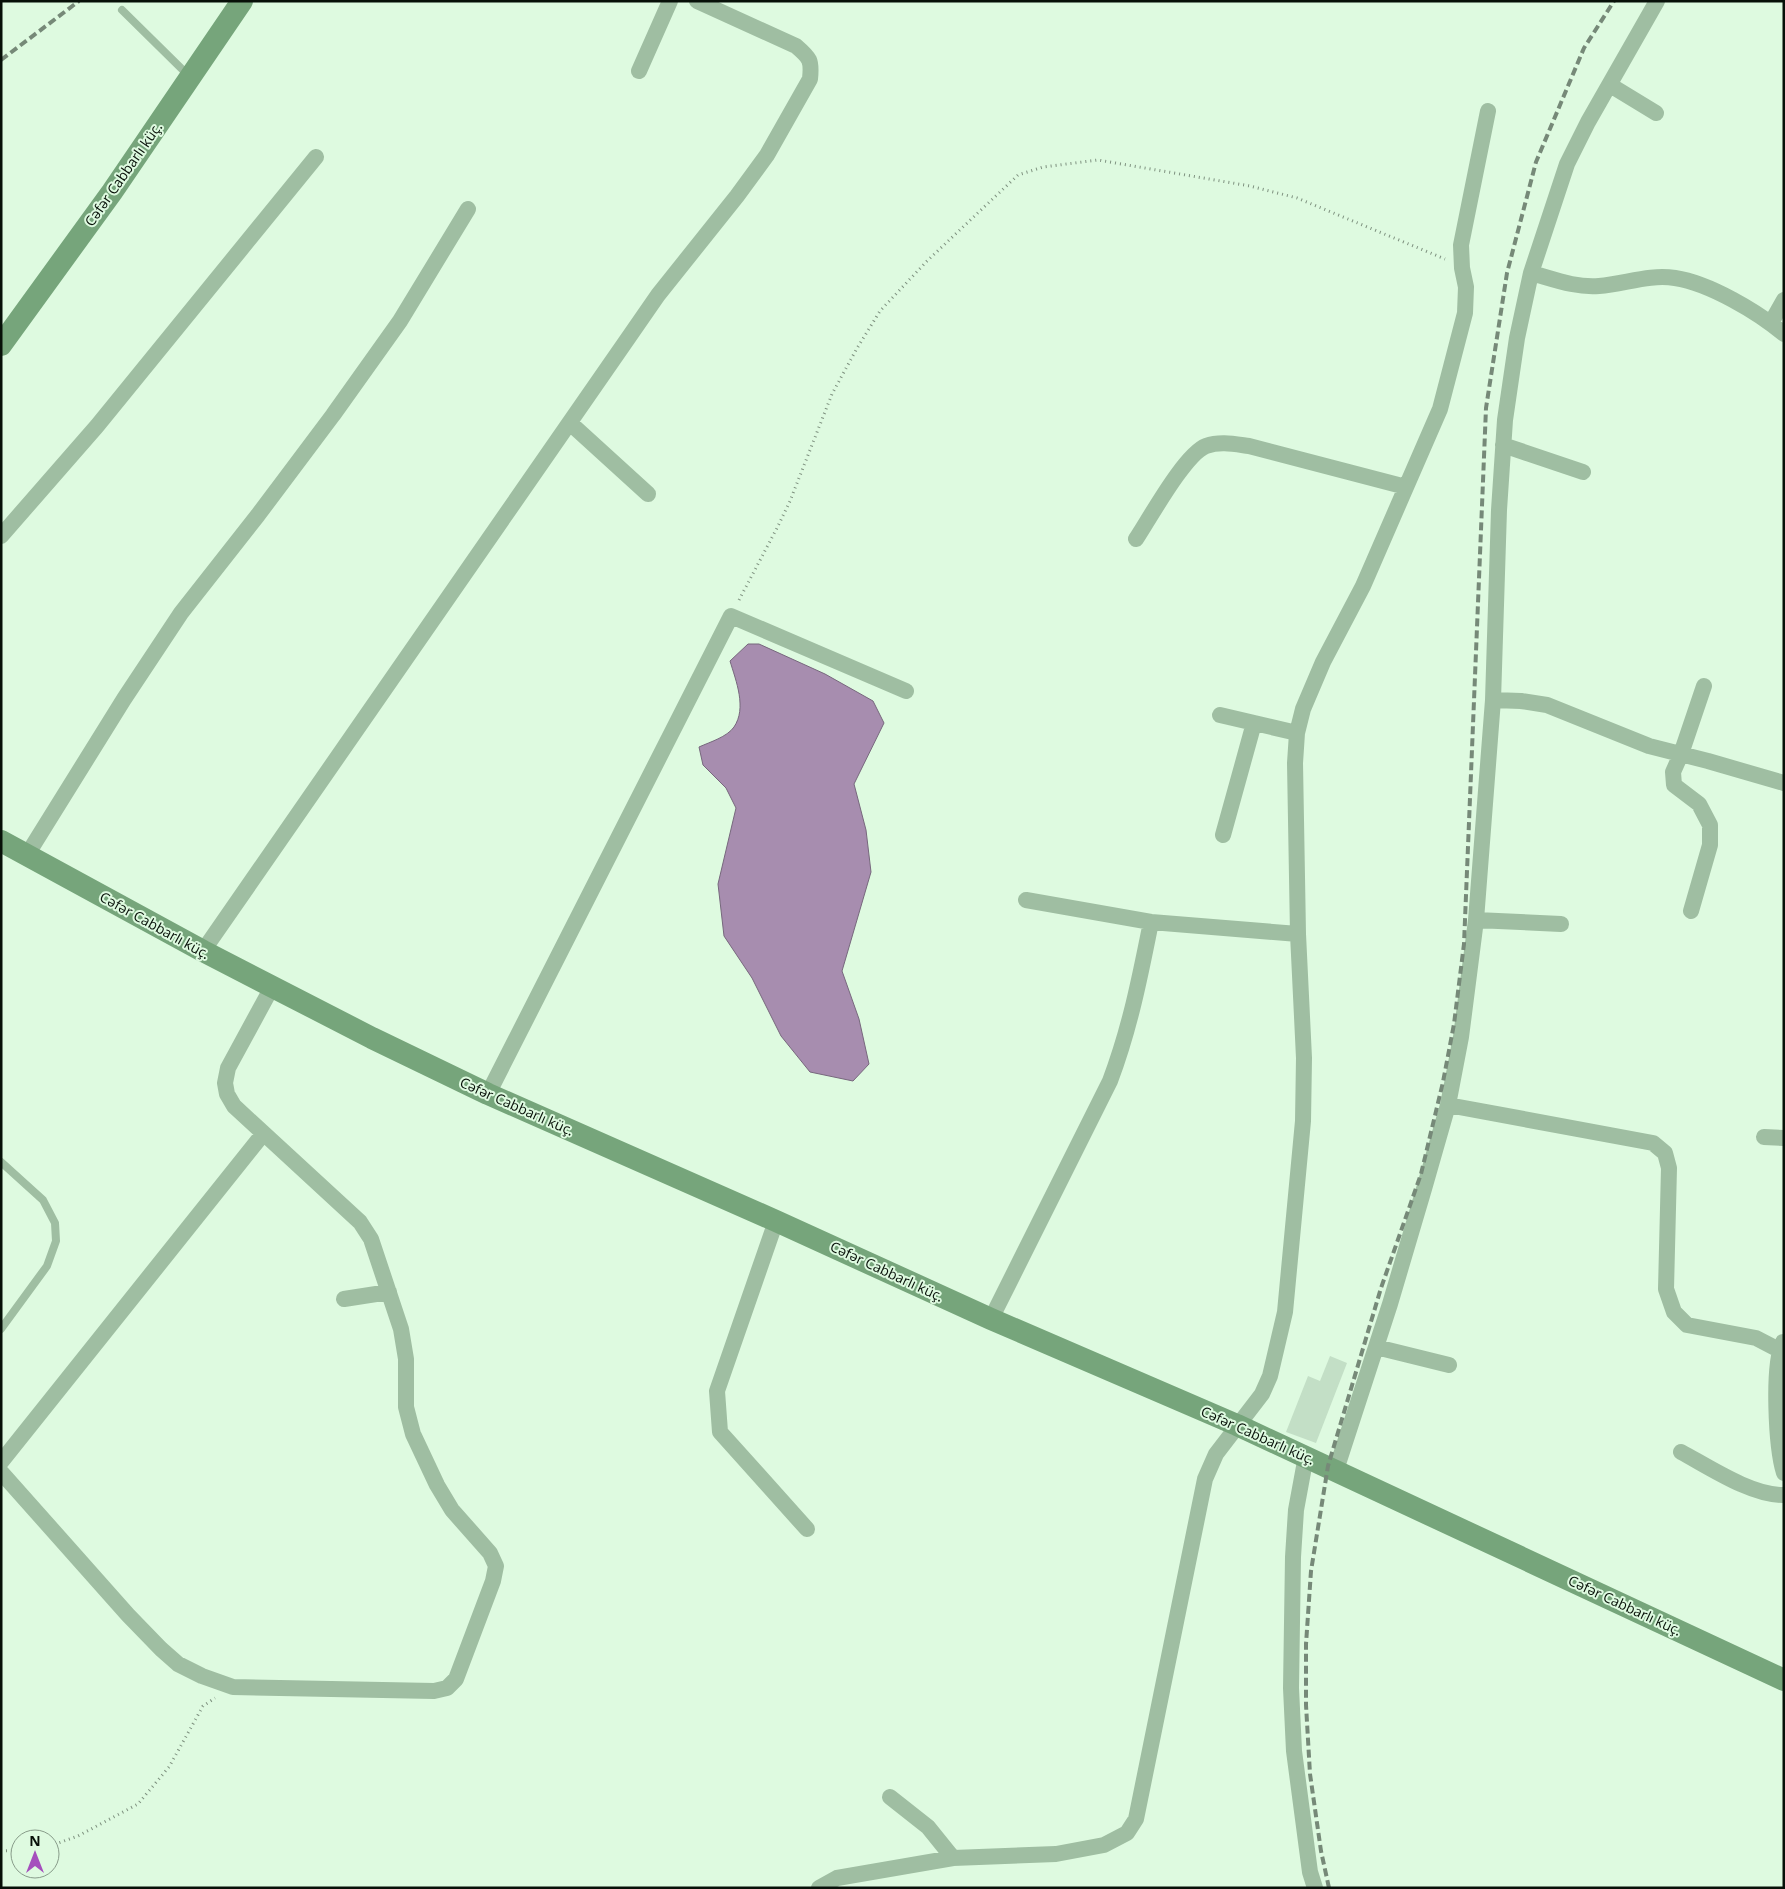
<svg xmlns="http://www.w3.org/2000/svg" width="1785" height="1889" font-family="'Open Sans',sans-serif">
<style>
.water{fill:#a78daf;stroke:#77687d}
.building{fill:#c3dfc6}
.lines{fill:none;stroke-linecap:round;stroke-linejoin:round}
.path{stroke:#7e917f;stroke-width:3;stroke-dasharray:1 4;stroke-linecap:butt}
.lane{stroke:#9fbea2;stroke-width:8}
.street{stroke:#9fbea2;stroke-width:16}
.secondary{stroke:#76a57b;stroke-width:22}
.rail{stroke:#768978;stroke-width:4;stroke-dasharray:8 4;stroke-linecap:butt}
.labels{text-anchor:middle;dominant-baseline:central;stroke-width:4;stroke-linejoin:round;paint-order:stroke}
.street-label{font-size:14px;fill:#071008;stroke:#defae0}
</style>
<rect width="100%" height="100%" fill="#defae0"/>
<path class="water" d="M748,644H759L825,674L873,701L884,723L854,784L866,830L871,872L842,971L859,1019L869,1064L853,1081L810,1072L781,1036L752,978L724,936L718,884L736,808L726,788L703,765L699,747C710,742 727,737 734,727C747,708 736,681 730,661Z"/>
<path class="building" d="M1330,1356L1347,1363L1316,1443L1286,1432L1308,1376L1320,1381Z"/>
<g class="lines">
<path class="path" d="M739,600L777,528L790,501L832,394L856,350L880,311L927,261L1018,175L1043,167L1098,160L1250,186L1297,198L1445,259
M50,1846L78,1836L138,1804L169,1767L203,1706L215,1698
M1,1851L20,1850"/>
<path class="lane" d="M122,10L189,76
M1,1162L43,1200L55,1223L56,1241L47,1266L1,1329"/>
<path class="street" d="M639,71L670,1
M1610,85L1656,113
M1531,273C1553,279 1576,288 1599,286C1625,284 1649,274 1675,278C1709,283 1758,312 1784,334
M1771,323L1784,300
M570,423L648,494
M1503,445L1583,472
M1,536L97,426L316,157
M1136,539C1150,518 1185,454 1206,446C1220,441 1234,444 1249,446L1406,487
M1493,700L1521,701L1547,705L1649,746L1708,761L1784,783
M1220,715L1297,733
M1223,835L1254,723
M27,855L124,699L181,613L258,515L333,415L400,321L468,209
M1026,900L1151,922L1298,934
M1691,911L1710,845V825L1699,804L1674,785L1673,772L1681,754L1704,686
M1476,920L1561,924
M203,951L631,334L658,295L737,196L767,155L810,79C812,60 810,58 796,46L697,1
M488,1094L731,616L906,691
M1448,1105L1653,1143L1665,1153L1669,1168L1666,1289L1674,1312L1687,1325L1756,1338L1779,1350
M1764,1137L1784,1138
M776,1221L717,1391L720,1432L807,1529
M344,1299L389,1292
M991,1319L1110,1081C1130,1028 1140,977 1151,922
M1783,1342C1772,1366 1776,1447 1784,1473
M1376,1347L1449,1365
M1681,1452C1709,1467 1752,1496 1784,1495
M1306,1456L1296,1510L1293,1557L1291,1688L1294,1751L1310,1872L1315,1888
M1,1462L263,1134
M1336,1470L1390,1304L1424,1189L1448,1105L1461,1037L1476,920L1493,700L1499,510L1505,420L1517,338L1531,273L1567,164L1588,122L1657,1
M1,1472L128,1615L161,1649L178,1664L202,1676L233,1687L434,1691L447,1688L456,1679L493,1581L496,1566L490,1553L452,1510L437,1485L413,1434L406,1407V1359L401,1329L371,1239L360,1222L234,1106L227,1094L225,1083L228,1068L272,987
M890,1797L928,1827L953,1858
M819,1888L837,1878L953,1858L1056,1854L1104,1845L1127,1833L1136,1819L1205,1479L1216,1454L1262,1394L1270,1376L1285,1312L1303,1121L1304,1058L1298,934L1295,763L1297,733L1303,709L1323,662L1363,586L1440,409L1465,313L1466,287L1462,268L1461,245L1488,111"/>
<path class="secondary" d="M1,345L112,192L242,1
M1,841L203,951L372,1038L488,1094L776,1221L991,1319L1237,1425L1784,1680"/>
<path class="rail" d="M1,60L79,1
M1329,1888L1321,1851L1310,1774L1306,1705V1644L1311,1571L1328,1466L1381,1288L1421,1174L1443,1082L1454,1024L1464,944L1486,408L1507,273L1536,162L1584,48L1614,1"/>
</g>
<g class="labels">
<g class="street-label">
<text transform="translate(123 174) rotate(-55)">Cəfər Cabbarlı küç.</text>
<text transform="translate(155 925) rotate(29)">Cəfər Cabbarlı küç.</text>
<text transform="translate(517 1106) rotate(24)">Cəfər Cabbarlı küç.</text>
<text transform="translate(887 1271) rotate(25)">Cəfər Cabbarlı küç.</text>
<text transform="translate(1258 1435) rotate(24)">Cəfər Cabbarlı küç.</text>
<text transform="translate(1625 1605) rotate(25)">Cəfər Cabbarlı küç.</text>
</g>
</g>
<rect width="1785" height="1889" fill="none" stroke="#071008" stroke-width="5"/>
<g transform="translate(35 1854)"><circle r="24" fill="#defae0" stroke="#889c8a"/>
<path d="M0-4L9 19L0 12L-9 19Z" fill="#a54fbd"/>
<text y="-8" font-size="14" font-weight="bold" text-anchor="middle" fill="#071008">N</text>
</g>
</svg>
